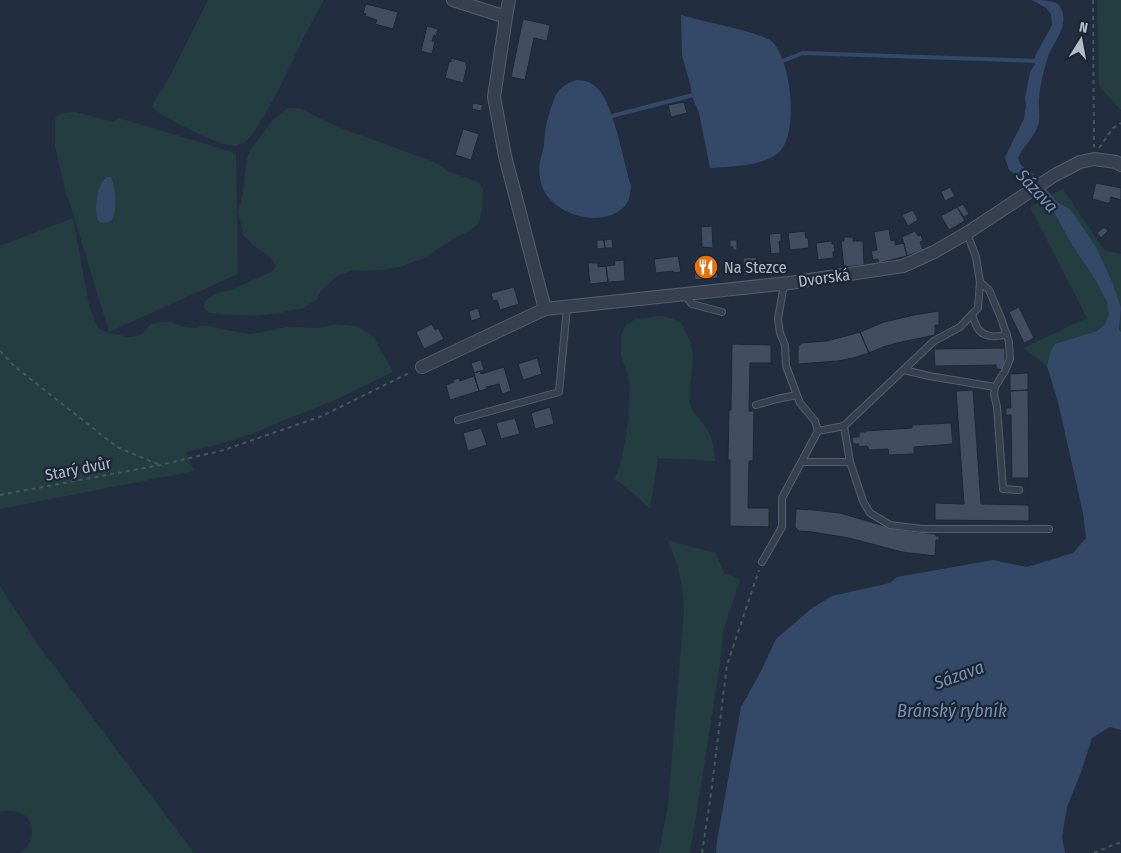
<svg xmlns="http://www.w3.org/2000/svg" width="1121" height="853" font-family="'Fira Sans Condensed',sans-serif">
<style>
.green{fill:#243d41}
.water{fill:#344968}
.lines{fill:none;stroke-linecap:round;stroke-linejoin:round}
.stream{stroke:#344968;stroke-width:4}
.building{fill:#414e62;stroke:#1d2736}
.service-casing{stroke:#545e6d;stroke-width:8}
.minor-casing{stroke:#545e6d;stroke-width:14}
.path{stroke:#425a5e;stroke-width:2;stroke-dasharray:4 4;stroke-linecap:butt}
.service{stroke:#36404f;stroke-width:6}
.minor{stroke:#36404f;stroke-width:12}
.labels{text-anchor:middle;dominant-baseline:central;stroke-width:4.5;stroke-linejoin:round;paint-order:stroke}
.poi-label{font-size:16px;fill:#b2bbca;stroke:#1b2534;text-anchor:start}
.street-label{font-size:16px;fill:#b2bbca;stroke:#1b2534}
.water-label{font-size:18px;font-style:italic;fill:#7790b4;stroke:#1b2534}
</style>
<rect width="100%" height="100%" fill="#222e40"/>
<path class="green" d="M208,0H324L304,37L275,97L252,135L245,142L236,146L227,145L217,142C202,135 161,118 152,106L171,74Z
M1097,0H1121V110L1099,86Z
M293,108L301,109L338,127L429,160L440,165L447,171L478,182L483,188L482,210L479,223L469,231L455,238L424,258L400,267L383,270L351,271L337,276L321,291L317,299L304,308L279,313L255,316L221,314L209,313L203,307L206,300L215,294L231,290L271,272L276,266L270,257L253,245L243,235L238,211L243,193L247,158L251,149L272,121L286,109Z
M75,112L113,122L119,118L236,153L238,274L109,332L69,200L67,197L55,146V121L56,117L62,113Z
M1063,189L1104,250L1121,254V332L1119,329L1121,307L1070,209L1057,202L1051,195Z
M1042,200L1055,214L1072,245L1093,276L1106,300L1109,314L1105,324L1097,331L1050,352L1047,366L1023,348L1087,318L1030,207Z
M73,218L89,305L98,328L105,332L128,337L138,336L143,333L151,324L160,322H171L184,327L197,328L201,326H209L221,329L251,334L287,327L319,328L338,324L359,327L373,336L393,372L335,400L277,423L257,432L213,446L186,452L194,471L0,509V246Z
M662,316C682,321 680,320 689,339C697,356 689,377 690,395C690,399 689,403 691,407C694,414 700,419 704,425C713,436 714,448 715,461L658,458L650,509L634,494L615,479L622,457L628,422L630,388L627,373L621,356V335L626,325L635,319Z
M667,539L673,542L716,553L724,573L740,580L723,631L720,665L690,853H659L668,805L684,610C683,583 678,563 667,539Z
M0,586L39,646L194,853H20C23,850 27,848 29,844C33,836 33,820 24,815C16,810 8,811 0,812Z"/>
<path class="water" d="M1032,0C1040,0 1055,0 1060,6C1071,28 1052,41 1047,60C1043,73 1040,86 1039,98C1038,107 1041,116 1038,125C1034,138 1023,146 1018,158L1021,165L1034,175L1057,202L1070,209L1096,247L1113,284L1121,308L1119,329L1121,332V730L1110,727L1092,738L1081,772L1067,807L1062,837L1065,853H716L717,841L741,707L759,675L776,639L812,608L832,596L890,583L897,577L993,560L1027,567L1073,553L1086,538L1083,513L1058,402L1047,366L1050,352L1055,344L1097,331L1105,324L1109,314L1106,300L1093,276L1072,245L1055,214L1026,182L1009,170L1005,157L1024,119L1026,106L1025,98L1030,72L1035,64V56L1052,25L1051,14L1046,8Z
M681,15C705,22 729,26 752,33C757,35 765,37 770,40C792,56 800,138 777,154C759,167 731,166 710,168L699,113L692,96L690,84L682,55Z
M576,80C583,80 589,81 595,86C614,101 623,162 631,186C630,193 630,202 624,207C600,230 549,214 541,183C537,166 541,160 544,145C544,138 545,132 546,126C548,118 553,99 557,93C562,86 569,83 576,80Z
M107,177H111C116,191 118,209 111,221C108,222 103,224 100,222C93,217 97,193 100,187C101,183 103,180 107,177Z"/>
<g class="lines">
<path class="stream" d="M780,62L803,53L1039,61
M612,116L697,94"/>
</g>
<path class="building" d="M366,4L398,12L393,29L375,24L377,20L365,16L366,14L363,13Z
M523,19L550,25L547,41L534,38L525,80L511,77Z
M427,26L438,29L436,36L434,35L432,41H435L432,54L421,51Z
M451,58L466,62V66H467L463,83L445,78L449,62H451Z
M684,102L687,113L671,117L668,105Z
M473,103L483,105L481,111L472,109Z
M463,129L479,134L471,160L455,155Z
M1096,183L1121,188V200L1111,197L1110,203H1107L1092,199Z
M950,187L955,196L945,201L941,192Z
M963,204L969,214L964,217L957,207Z
M957,207L965,221L949,230L941,216Z
M913,210L918,220L908,226L902,215Z
M712,226L713,248L702,247L701,227Z
M1104,227L1108,231L1101,238L1097,233Z
M889,229L891,241L895,240V245L904,243L907,256L879,263L878,259L873,260L871,251L877,250L874,232Z
M805,231L806,238H808L809,248L790,250L788,233Z
M915,231L918,236L921,235L923,241L920,242L923,250L907,256L902,237Z
M781,233V241H779L780,253L771,254L769,234Z
M844,237H853V241H863L864,265L844,267L841,241H844Z
M612,239L613,248H605L604,240Z
M597,240H604L605,248L597,249Z
M730,240H737V250H733V247H730Z
M832,241V244H834L835,252H833V258L818,260L816,243Z
M678,256L681,272L673,273V271L656,273L654,259Z
M709,256V260L716,259L718,278L695,280L693,261L700,260L699,257Z
M756,257L758,274L744,276L743,258Z
M624,260L625,281L608,282L606,266L615,265L614,261Z
M756,261H762V263H765L766,274H758Z
M588,263H598V267L606,266L608,282L590,284Z
M514,287L519,304L500,310L497,300L493,301L491,293Z
M1019,307L1034,338L1024,343L1009,312Z
M478,308L481,318L471,321L469,311Z
M939,311V325H935V335L897,343L883,347L869,353L860,332L884,322L914,315Z
M432,324L435,330L438,328L444,339L424,349L416,332Z
M860,332L869,353L853,358L838,361L798,364V345H800L801,343L826,341L846,336Z
M732,344L771,345V363H750L749,411H754L753,461H749L748,508H769V527L730,526V460H728L729,410H731Z
M1005,348V365L1003,370L997,369L996,365L935,366L934,349Z
M537,358L542,374L523,380L518,364Z
M481,360L484,370L474,373L471,363Z
M504,367L511,391L502,394L499,384L486,387L487,389L479,391L474,373L480,371L481,374Z
M1028,373V390L1010,391V374Z
M474,376L479,391L450,400L446,385L454,382L453,380L459,378L460,381Z
M973,390L981,504L1029,505V521L935,520V503L964,504L956,391Z
M1028,390L1029,499H1028V478H1012L1011,415H1006V408H1011L1010,391Z
M550,407L554,424L535,429L531,413Z
M515,418L520,434L501,439L496,423Z
M951,423L953,444L914,447V454L889,455L888,449L869,450L868,447L867,446L859,447V444H853L852,437H859V432H865V431L912,428V425Z
M481,428L487,445L468,451L463,433Z
M796,509L814,510L840,513L895,529L916,532L936,534V536H939V540H936L935,556L902,552L849,538L812,532L799,531L795,527Z"/>
<g class="lines">
<g class="service-casing">
<path id="service" d="M980,282L989,290L1001,318L1009,342L1010,359L1005,371L995,387L994,394L997,407L1003,489L1019,490
M785,284L783,290L778,319L780,333L785,345L786,366L800,403L815,421L818,431
M684,294L692,304L722,312
M972,315C974,319 976,327 979,330C986,338 998,337 1007,334
M904,370L929,376L995,387
M756,405L777,399L797,395
M458,420L559,392L567,307
M844,426L850,462L863,501L870,513L890,525L922,529H1049
M802,462H850
M762,562L782,527V498L818,431L844,426L934,341L960,327L978,308L980,282L976,257L967,233"/>
</g>
<g class="minor-casing">
<path id="minor" d="M453,0L506,17
M509,0L506,17L494,97L505,156L545,309
M422,367L545,309L789,283L903,266L934,252L967,233L1055,175L1080,162L1094,159L1116,162L1121,165"/>
</g>
<path class="path" d="M1093,0L1094,147
M1099,148L1113,128L1121,123
M0,351L14,366L117,447L160,465
M0,495L160,465L224,450L322,416L411,372
M702,853L711,794L727,665L759,570
M1094,853L1115,844L1121,843"/>
<use href="#service" class="service"/>
<use href="#minor" class="minor"/>
</g>
<defs>
<g id="restaurant-disc" transform="scale(1.25)"><circle r="9.5" fill="#e8710a" stroke="#1b2534"/><path d="M-5-6h1v4h1v-4h1v4h1v-4h1v5L-1.5 .5V6h-2V.5L-5-1ZM5-6V6H3V1.5H1.5Q1.5-4 5-6Z" fill="#fff"/></g>
</defs>
<g fill-rule="evenodd">
<use href="#restaurant-disc" x="706" y="267"/>
</g>
<g class="labels">
<g class="poi-label">
<text x="724" y="267">Na Stezce</text>
</g>
<g class="street-label">
<text transform="translate(824 278) rotate(-8)">Dvorská</text>
<text transform="translate(78 469) rotate(-11)">Starý dvůr</text>
</g>
<g class="water-label">
<text transform="translate(1037 191) rotate(47)">Sázava</text>
<text transform="translate(959 675) rotate(-20)">Sázava</text>
<text x="952" y="711">Bránský rybník</text>
</g>
</g>
<g transform="translate(1081 40) rotate(11)" stroke="#1b2534" stroke-width="4" paint-order="stroke">
<path d="M0-4L9 19L0 12L-9 19Z" fill="#b2bbca"/>
<text y="-8" font-size="14" font-weight="bold" text-anchor="middle" fill="#b2bbca">N</text>
</g>
</svg>
